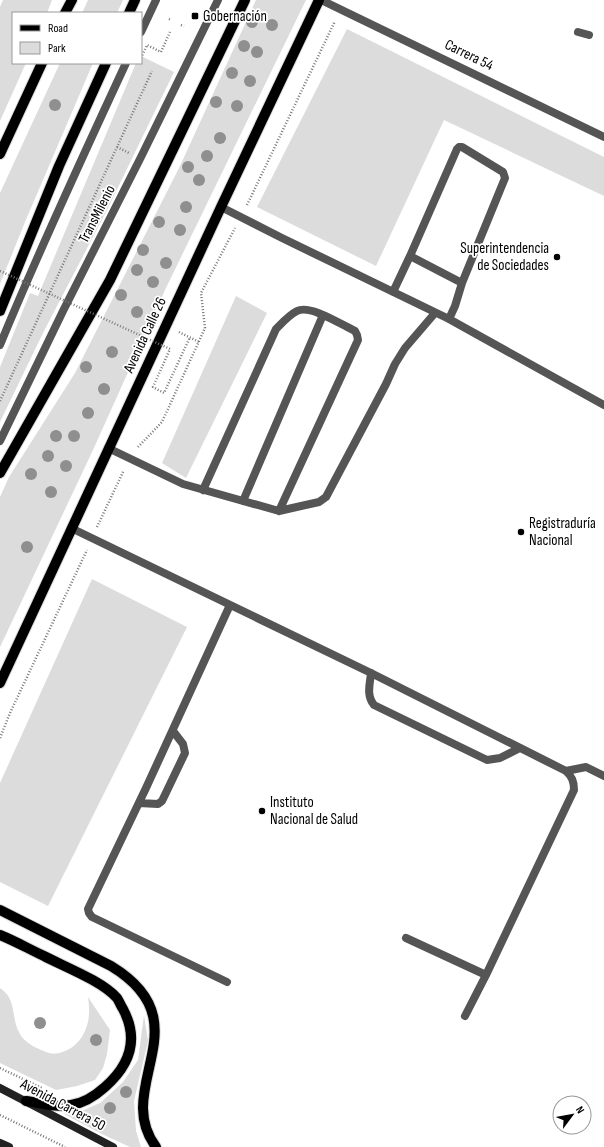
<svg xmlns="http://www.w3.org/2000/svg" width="604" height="1147" font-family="'Sofia Sans Condensed',sans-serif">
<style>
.green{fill:#dcdcdc}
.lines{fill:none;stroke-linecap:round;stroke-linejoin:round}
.primary-casing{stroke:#dbdbdb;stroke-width:12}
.path{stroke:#777;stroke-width:2.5;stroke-dasharray:1 2;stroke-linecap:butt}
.service{stroke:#555;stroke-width:8}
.minor{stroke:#555;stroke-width:8}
.secondary{stroke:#222;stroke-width:8}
.primary{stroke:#000;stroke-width:10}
.path-bridge{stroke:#777;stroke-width:2.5;stroke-dasharray:1 2;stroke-linecap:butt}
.tree{fill:#8f8f8f}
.poi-dot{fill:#000;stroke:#fff;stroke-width:1.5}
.labels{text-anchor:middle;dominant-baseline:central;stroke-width:3.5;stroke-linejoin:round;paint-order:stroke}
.poi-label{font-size:15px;fill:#000;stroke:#fff;text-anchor:start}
.street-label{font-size:15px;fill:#000;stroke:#fff}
</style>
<rect width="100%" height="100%" fill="#fff"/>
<path class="green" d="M3,0H52L47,13H13V63H26L0,121V7Z
M88,0H123L117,13H82Z
M256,0H306L165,290L93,450L0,647V497L9,477L75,373L180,166Z
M347,29L604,157V196L444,120L376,266L257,207Z
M141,56L174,72L108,208L43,333L0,422V367L30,293L38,296L136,63H141Z
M60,63H93L25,222L0,284V193Z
M236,296L267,313L186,478L162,463Z
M92,579L187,627L48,906L0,882V783Z
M0,988C18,1000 10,1018 20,1034C24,1041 32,1046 39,1049C46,1052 51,1055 59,1053C69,1051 78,1044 83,1035C90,1022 90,1011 88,997L110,1030L107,1054L103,1068L95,1080L77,1086L56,1090L0,1063Z
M144,1015L148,1041L134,1101L136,1131L141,1147H130L104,1135L64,1114L84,1110L100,1103L123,1082L138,1060Z"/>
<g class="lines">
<g class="primary-casing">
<path id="primary" d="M65,13L72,0
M129,13L135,0
M0,154L42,63
M0,311L59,166L106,63
M0,473L110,280L245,0
M0,683L221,207L319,0
M0,910L111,966C205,1023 111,1087 156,1147
M0,935C15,941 29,949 44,956C65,967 102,981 117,998C119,1001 121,1006 123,1009C139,1039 130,1065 105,1087C95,1096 85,1103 71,1105C56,1108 41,1103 26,1101"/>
</g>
<path class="path" d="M169,19L171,20
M181,25L184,26
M141,58L147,45L161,52L170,32
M117,147L129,153
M247,205L335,21
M179,332L199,342
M0,401L152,71
M138,447L162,422L205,328L201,293L235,228
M97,527L124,470
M0,738L10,713L87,550
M0,1068L42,1088
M0,1115L65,1147"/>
<path class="service" d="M141,32L156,0
M578,32L589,35
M221,207L282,238L449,319L604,405
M410,256L462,283
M393,292L410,256L457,149L459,147H462L503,172L505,178L462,283L455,306L449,319
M0,345C39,250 83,156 126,63
M0,441L63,311L141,157L218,0
M108,448L183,484L279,511L319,502L326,497L386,384L395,364L405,348L435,313
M203,490L276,329C282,323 289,315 297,311C310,304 342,325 355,331L357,335L358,340L279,511
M243,501L323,315
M71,528L371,673L566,771C572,777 574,781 574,790L486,975L465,1016
M371,673C370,684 366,695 374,705L487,760L500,758L520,748
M566,771L586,767L604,776
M139,803L158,804L162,801L185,753L183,744L173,731
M406,938L486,975
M227,982L92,917L89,913L88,909L146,788L230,605"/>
<path class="minor" d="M321,0L604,137"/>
<path class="secondary" d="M0,1088L113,1147
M0,1143L9,1147"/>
<use href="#primary" class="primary"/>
<path class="path-bridge" d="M0,271L170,349L153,387L164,393L190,337"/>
</g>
<g class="tree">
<circle cx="252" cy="22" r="6"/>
<circle cx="272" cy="25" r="6"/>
<circle cx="244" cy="46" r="6"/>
<circle cx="257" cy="52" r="6"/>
<circle cx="232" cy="73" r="6"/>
<circle cx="250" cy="81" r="6"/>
<circle cx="216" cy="102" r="6"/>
<circle cx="55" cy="105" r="6"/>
<circle cx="237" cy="106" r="6"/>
<circle cx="220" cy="138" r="6"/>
<circle cx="207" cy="156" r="6"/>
<circle cx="188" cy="167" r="6"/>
<circle cx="199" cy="180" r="6"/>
<circle cx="186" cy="207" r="6"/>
<circle cx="159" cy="222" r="6"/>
<circle cx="180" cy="230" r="6"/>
<circle cx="143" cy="250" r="6"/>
<circle cx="166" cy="263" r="6"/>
<circle cx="137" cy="270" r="6"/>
<circle cx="153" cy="282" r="6"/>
<circle cx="121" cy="295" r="6"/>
<circle cx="137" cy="312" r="6"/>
<circle cx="112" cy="352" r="6"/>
<circle cx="86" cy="367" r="6"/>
<circle cx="104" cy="389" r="6"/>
<circle cx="88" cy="413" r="6"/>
<circle cx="56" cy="436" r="6"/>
<circle cx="74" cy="436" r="6"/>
<circle cx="48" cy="456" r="6"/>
<circle cx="66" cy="466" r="6"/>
<circle cx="31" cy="474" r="6"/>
<circle cx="51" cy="492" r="6"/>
<circle cx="27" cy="547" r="6"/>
<circle cx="40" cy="1023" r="6"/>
<circle cx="96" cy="1040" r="6"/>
<circle cx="126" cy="1092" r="6"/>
<circle cx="110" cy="1108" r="6"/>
</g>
<g class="poi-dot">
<rect x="191" y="12" width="8" height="8" rx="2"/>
<circle cx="557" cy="257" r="4"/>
<circle cx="521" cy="532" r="4"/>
<circle cx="262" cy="811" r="4"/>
</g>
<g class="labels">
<g class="poi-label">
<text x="203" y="16">Gobernación</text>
<text x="549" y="248" text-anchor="end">Superintendencia<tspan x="549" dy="17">de Sociedades</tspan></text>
<text x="529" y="523">Registraduría<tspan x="529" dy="17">Nacional</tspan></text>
<text x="270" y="802">Instituto<tspan x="270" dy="17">Nacional de Salud</tspan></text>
</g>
<g class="street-label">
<text transform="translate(469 55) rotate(26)">Carrera 54</text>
<text transform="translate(97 214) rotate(-63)">TransMilenio</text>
<text transform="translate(145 335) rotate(-65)">Avenida Calle 26</text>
<text transform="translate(63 1105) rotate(28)">Avenida Carrera 50</text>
</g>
</g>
<rect x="12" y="12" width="130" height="52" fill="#ffffff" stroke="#999999"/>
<rect x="20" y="25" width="20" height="6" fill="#000000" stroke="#999999"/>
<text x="48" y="32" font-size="12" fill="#000000">Road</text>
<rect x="20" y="42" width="20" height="12" fill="#dcdcdc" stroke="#999999"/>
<text x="48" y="52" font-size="12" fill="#000000">Park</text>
<g transform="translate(572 1115) rotate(58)"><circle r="19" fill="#ffffff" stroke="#999999"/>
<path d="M0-3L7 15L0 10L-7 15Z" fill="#000000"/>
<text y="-6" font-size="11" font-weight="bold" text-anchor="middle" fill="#000000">N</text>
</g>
</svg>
